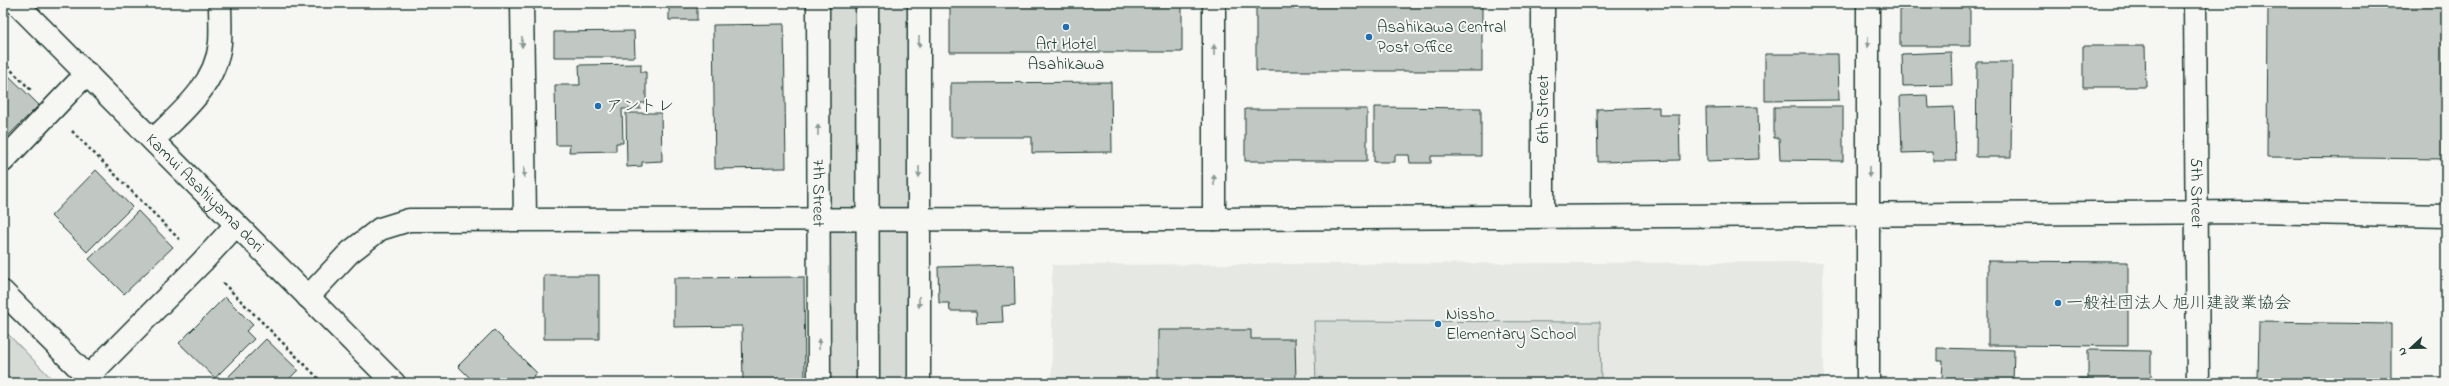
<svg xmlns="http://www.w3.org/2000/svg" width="2449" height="386" font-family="'Indie Flower','Klee One',sans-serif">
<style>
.built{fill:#e6e8e4}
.green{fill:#d6dbd6;stroke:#7a8c85}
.building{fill:#c1c8c3;stroke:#1f3d34}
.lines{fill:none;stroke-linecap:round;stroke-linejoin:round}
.pedestrian-casing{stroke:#1f3d34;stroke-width:25}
.minor-casing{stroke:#1f3d34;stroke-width:25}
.tertiary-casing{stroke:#1f3d34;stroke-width:25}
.path{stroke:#1f3d34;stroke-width:2.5;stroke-dasharray:3 3;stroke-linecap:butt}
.pedestrian{stroke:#f6f6f2;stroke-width:22}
.minor{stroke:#f6f6f2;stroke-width:22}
.tertiary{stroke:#f6f6f2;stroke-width:22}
.oneway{fill:#8a9a93}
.poi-dot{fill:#1f6fb2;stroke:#f6f6f2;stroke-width:1.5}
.labels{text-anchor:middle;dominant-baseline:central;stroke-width:4;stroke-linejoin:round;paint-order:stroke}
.poi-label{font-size:17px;fill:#1f3d34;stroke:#f6f6f2;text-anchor:start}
.street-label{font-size:17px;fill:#1f3d34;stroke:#f6f6f2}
</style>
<rect width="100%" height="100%" fill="#f6f6f2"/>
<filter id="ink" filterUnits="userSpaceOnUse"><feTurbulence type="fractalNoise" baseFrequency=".025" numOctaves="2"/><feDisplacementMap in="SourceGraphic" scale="8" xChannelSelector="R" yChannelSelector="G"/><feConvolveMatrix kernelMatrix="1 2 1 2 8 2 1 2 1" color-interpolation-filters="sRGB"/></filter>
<g filter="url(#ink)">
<path class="built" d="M1823,262L1824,383H1052V265Z"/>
<path class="green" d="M816,3H919V383H819Z
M1314,321L1600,322L1601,383H1316Z
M3,329L56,383H3Z"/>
<path class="building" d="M669,3H697V20H669Z
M703,3H771V6L703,7Z
M950,3H1182V52H950Z
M1256,3H1482V71H1256Z
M1900,3H1970V46H1900Z
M2268,3H2446V159L2267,157Z
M784,24L786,168L715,169L713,25Z
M634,31L635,57H554V32Z
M2083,46H2145L2146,87H2083Z
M1951,52L1952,85L1903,86L1902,54Z
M1765,54H1838L1839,100L1765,101Z
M1977,62H2012L2011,157H1976Z
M641,64V72H646V103H640V109H622L623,143H616V151L569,152L570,145H556L555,85H580L579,65Z
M8,75L39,105L3,141V80Z
M1111,82L1112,152L1032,153V137H951V83Z
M1928,95L1929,108L1954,107L1956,161H1933L1932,152L1902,153L1900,96Z
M1374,107L1481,108V156H1431V163H1410L1409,155H1395V162H1374Z
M1659,107V115H1679L1680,160L1598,162L1597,109Z
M1758,107L1759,159L1707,161L1706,108Z
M1774,107H1843V161L1780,160L1779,138H1774Z
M1245,109H1367V161H1245Z
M626,113H661L662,161L642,162V166L627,167Z
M96,170L132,207L87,252L51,216Z
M138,211L173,247L124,294L89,259Z
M1988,261L2128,262V346L1988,345Z
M1014,265L1015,305L1002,306L1003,322L977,323L976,311H950L949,303H939L938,267Z
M544,275H599V339H544Z
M804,277L805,383H743L742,326L674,327V278Z
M225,297L253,325L246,331L254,339L215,378L179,343Z
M2259,322L2391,324V383H2258Z
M494,330L537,373L527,383H475L458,366Z
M1158,330H1251V339H1295L1296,383H1158Z
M266,339L298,370L285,383H222Z
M1937,348L2014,350L2013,383H1933L1934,379H1942L1943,361H1937Z
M2088,350L2151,351V383H2078V378H2088Z
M1045,382V383H940Z"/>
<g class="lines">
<g class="pedestrian-casing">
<path id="pedestrian" d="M867,3L868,383"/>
</g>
<g class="minor-casing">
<g id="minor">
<path d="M522,3L525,219"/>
<path id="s1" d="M818,3L819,383"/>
<path d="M1543,3V216"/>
<path d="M1868,3V383"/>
<path id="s2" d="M2195,3L2198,383"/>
<path d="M153,140C181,113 216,85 220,43C221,30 220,16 220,3"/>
<path d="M3,161L87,73"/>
<path d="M1214,219V3"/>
<path d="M3,292L94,383"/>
<path d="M88,377L202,262L236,225"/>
<path d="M919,383V3"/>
</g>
</g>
<g class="tertiary-casing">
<g id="tertiary">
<path id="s3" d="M16,3L394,383"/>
<path d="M308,297L349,253L380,229L409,220L1214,219L2252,212L2446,216"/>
</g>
</g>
<path class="path" d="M3,62L32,91
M72,131L181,241
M223,283L323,383"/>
<use href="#pedestrian" class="pedestrian"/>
<use href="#minor" class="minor"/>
<use href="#tertiary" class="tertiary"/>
</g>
<defs><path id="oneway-solid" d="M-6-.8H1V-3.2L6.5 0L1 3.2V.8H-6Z"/></defs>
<g class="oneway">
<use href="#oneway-solid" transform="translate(522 42) rotate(89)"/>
<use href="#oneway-solid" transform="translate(919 42) rotate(90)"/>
<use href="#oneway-solid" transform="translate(1868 42) rotate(90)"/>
<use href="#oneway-solid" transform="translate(1214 50) rotate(-90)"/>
<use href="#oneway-solid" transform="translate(818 130) rotate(-90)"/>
<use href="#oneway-solid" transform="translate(524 172) rotate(89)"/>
<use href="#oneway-solid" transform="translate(919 172) rotate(90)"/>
<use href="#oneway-solid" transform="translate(1869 172) rotate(90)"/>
<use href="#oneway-solid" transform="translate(1214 180) rotate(-90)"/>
<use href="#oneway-solid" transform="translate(919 302) rotate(90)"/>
<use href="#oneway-solid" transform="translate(819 344) rotate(-91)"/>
</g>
</g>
<g class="poi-dot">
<circle cx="1066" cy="27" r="4"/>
<circle cx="1369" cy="37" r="4"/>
<circle cx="598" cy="106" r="4"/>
<circle cx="2058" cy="303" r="4"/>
<circle cx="1438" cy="324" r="4"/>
</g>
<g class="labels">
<g class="poi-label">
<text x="1377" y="27">Asahikawa Central<tspan x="1377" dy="20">Post Office</tspan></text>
<text x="1066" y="44" text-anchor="middle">Art Hotel<tspan x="1066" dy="20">Asahikawa</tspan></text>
<text x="606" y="106">アントレ</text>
<text x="2066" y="303">一般社団法人 旭川建設業協会</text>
<text x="1446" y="314">Nissho<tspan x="1446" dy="20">Elementary School</tspan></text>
</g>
<g class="street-label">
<text transform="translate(1543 109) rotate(-90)">6th Street</text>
<text stroke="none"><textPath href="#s3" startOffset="268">Kamui Asahiyama dori</textPath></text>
<text stroke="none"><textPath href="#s1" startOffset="190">7th Street</textPath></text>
<text stroke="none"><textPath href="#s2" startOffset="190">5th Street</textPath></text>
</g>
</g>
<rect width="2449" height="386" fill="none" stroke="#f6f6f2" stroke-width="16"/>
<rect x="8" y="8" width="2433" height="370" fill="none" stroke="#1f3d34" stroke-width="1.5" filter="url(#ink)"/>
<g transform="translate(2411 348) rotate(248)" stroke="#f6f6f2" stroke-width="3" paint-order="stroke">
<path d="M0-3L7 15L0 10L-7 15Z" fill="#1f3d34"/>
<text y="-6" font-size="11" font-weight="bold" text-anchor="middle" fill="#1f3d34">N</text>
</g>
</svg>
